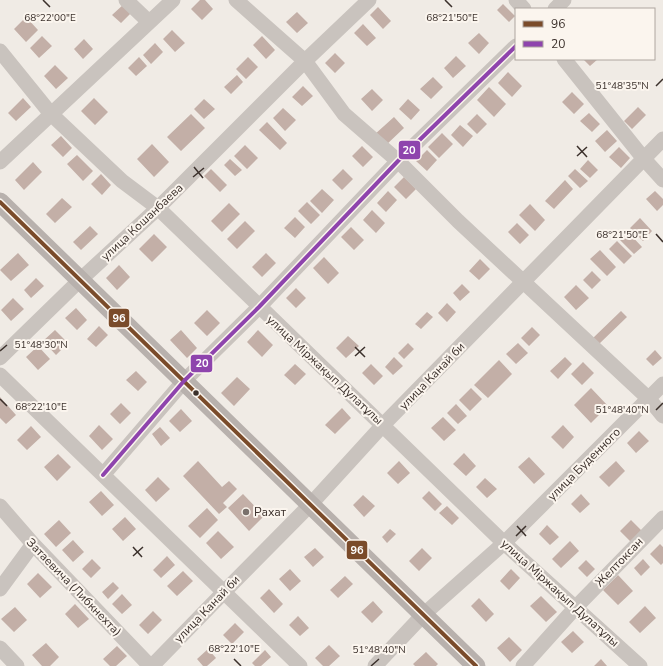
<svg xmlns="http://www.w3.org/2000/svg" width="663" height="666" font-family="'Nunito Sans',sans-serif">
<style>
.building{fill:#c3afa7}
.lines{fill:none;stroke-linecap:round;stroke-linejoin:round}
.minor{stroke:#c9c3be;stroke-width:15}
.major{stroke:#b8b1ad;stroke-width:19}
.bus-1-casing{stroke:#fbf5ee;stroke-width:7}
.bus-2-casing{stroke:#fbf5ee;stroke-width:7}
.bus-1{stroke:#7a4b2a;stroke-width:4}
.bus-2{stroke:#8e44ad;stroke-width:4}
.ticks{fill:none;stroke:#3b302b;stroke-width:1.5}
.bus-dot{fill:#3b302b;stroke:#fbf5ee;stroke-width:1.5}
.poi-dot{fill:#7a716c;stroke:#fbf5ee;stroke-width:1.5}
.labels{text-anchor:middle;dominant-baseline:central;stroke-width:4;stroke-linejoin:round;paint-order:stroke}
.street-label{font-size:12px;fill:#3b302b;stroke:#fbf5ee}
.poi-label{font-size:12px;fill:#3b302b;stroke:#fbf5ee;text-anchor:start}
.ticks-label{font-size:10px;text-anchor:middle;fill:#3b302b;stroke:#fbf5ee;stroke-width:4;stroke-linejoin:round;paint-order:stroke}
.line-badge{stroke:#fbf5ee;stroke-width:1.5}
.badge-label{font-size:11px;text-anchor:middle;font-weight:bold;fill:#fff}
</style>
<rect width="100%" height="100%" fill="#f0ebe5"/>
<path class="building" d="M200,0H205L213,9L202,20L191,9Z
M124,4L132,12L121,23L112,15Z
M503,4L515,16L509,22L497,10Z
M378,7L391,21L383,29L370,15Z
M297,12L308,23L297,33L286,22Z
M26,17L38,30L26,42L14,29Z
M363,24L376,38L367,46L354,33Z
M172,30L185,43L175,52L163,39Z
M479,33L489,43L479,54L468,43Z
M42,36L52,46L39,58L30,48Z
M262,36L275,50L266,59L253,45Z
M84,39L93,49L83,59L74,49Z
M155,43L163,52L151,64L143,55Z
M335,53L345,63L335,73L325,63Z
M456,56L466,66L453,78L444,68Z
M139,57L147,66L136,76L128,68Z
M248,57L258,67L246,79L236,69Z
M583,59H598L590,66Z
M55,65L68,78L56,89L44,76Z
M508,72L522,86L512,97L498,83Z
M237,75L243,82L231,94L224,87Z
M433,77L443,87L431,99L420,89Z
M303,86L313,96L302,106L292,97Z
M489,87L506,104L494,117L477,100Z
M372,89L383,100L372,111L361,99Z
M572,92L584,104L574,114L562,102Z
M23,98L31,107L16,121L8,113Z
M94,98L108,112L95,125L81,111Z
M204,99L215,109L204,119L194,109Z
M408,99L420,110L411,120L399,109Z
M638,107L646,115L632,129L624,121Z
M283,108L296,120L285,131L273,118Z
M589,113L600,124L592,132L580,121Z
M191,114L205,128L181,151L167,137Z
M477,114L487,124L477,134L467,124Z
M394,117L404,128L385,146L374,135Z
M267,122L287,143L280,150L259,130Z
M460,125L473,136L463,147L451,135Z
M607,130L617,141L605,152L595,141Z
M442,133L453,144L439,158L428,147Z
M61,136L72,148L63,157L51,145Z
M152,144L169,162L154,177L137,159Z
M245,145L258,158L247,169L234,156Z
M362,146L373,157L363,167L352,156Z
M619,147L630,158L621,168L609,157Z
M427,150L437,160L427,171L416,161Z
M77,155L93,171L83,181L67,164Z
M230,159L242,170L235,176L224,165Z
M588,160L598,170L590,178L580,169Z
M33,162L42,172L24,190L15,180Z
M211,169L227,185L220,192L204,176Z
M343,169L353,179L342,190L332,180Z
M575,169L588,181L580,188L568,176Z
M101,174L111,185L102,195L91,184Z
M404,177L416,189L406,199L394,187Z
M565,180L573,189L554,209L545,201Z
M322,189L334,200L322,213L310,201Z
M388,191L397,200L386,212L377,203Z
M655,191L663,199V205L657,211L646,199Z
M62,198L72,207L55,223L46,214Z
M307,202L320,215L311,224L298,211Z
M229,203L240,214L222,232L211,221Z
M530,204L545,220L535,231L519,215Z
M372,210L385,223L376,233L363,220Z
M295,217L305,227L295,238L284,228Z
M640,218L652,231L643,241L630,228Z
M245,221L255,231L237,249L227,239Z
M517,223L529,235L520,244L508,232Z
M90,226L98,234L81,250L73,242Z
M351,227L364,240L354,250L341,237Z
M628,232L642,247L634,254L620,240Z
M154,234L167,247L152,262L139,249Z
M617,241L632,256L624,264L609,249Z
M600,250L616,267L607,276L590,259Z
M18,253L29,265L11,281L0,270Z
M266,253L276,263L262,277L252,267Z
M324,257L339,273L328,284L313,268Z
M480,259L490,269L479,280L469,271Z
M119,265L130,277L117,290L106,278Z
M592,271L601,280L592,289L583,280Z
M36,278L44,286L31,298L24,290Z
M462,284L470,292L460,301L453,293Z
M576,285L589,298L576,310L564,297Z
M296,288L306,298L296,308L286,298Z
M13,298L24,309L11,321L1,310Z
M447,303L456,312L447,322L438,313Z
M76,308L87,320L77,330L65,318Z
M207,310L220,323L207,336L194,323Z
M621,311L627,317L599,344L593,338Z
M427,312L433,317L421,329L415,324Z
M99,326L108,335L96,347L87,339Z
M532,327L540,335L529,346L521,338Z
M55,330L68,343L56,355L43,341Z
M181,330L197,348L187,358L170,340Z
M258,330L273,345L262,357L247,342Z
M348,336L359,346L346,358L336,348Z
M408,343L414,349L404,359L398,353Z
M518,343L528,353L516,364L506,354Z
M38,346L50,359L38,370L26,357Z
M655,350L662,358L653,366L646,359Z
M394,357L403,366L393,375L385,367Z
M565,357L572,364L558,379L550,371Z
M499,360L512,374L488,398L474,385Z
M583,362L594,373L582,385L571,374Z
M295,364L306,374L295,385L284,375Z
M371,364L383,376L374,385L362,373Z
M136,371L147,382L138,391L126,380Z
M237,377L250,389L234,406L221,393Z
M471,388L482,399L470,411L459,400Z
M591,388L608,406L591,423L574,405Z
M0,397L16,415L6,424L0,418Z
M121,403L131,413L120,424L110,414Z
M456,404L467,416L458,424L447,413Z
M342,408L351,418L335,434L325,425Z
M181,409L192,421L180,432L169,421Z
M443,417L456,430L444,441L431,428Z
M99,425L113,439L102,450L89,436Z
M563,425L574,437L563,449L551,437Z
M31,426L41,437L27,450L17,440Z
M160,427L170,438L161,446L152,434Z
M639,431L649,441L636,453L627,443Z
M464,453L476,466L466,476L453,464Z
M58,454L71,467L57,481L44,467Z
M529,457L545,474L534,484L518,467Z
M198,461L222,487L229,481L237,489L223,503L227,507L219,514L183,476Z
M399,461L410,473L398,484L387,473Z
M616,461L625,471L609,487L599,477Z
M158,477L170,489L156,502L145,490Z
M485,478L497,489L487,498L476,487Z
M101,491L114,505L102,516L89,502Z
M429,491L442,504L435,511L422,498Z
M243,494L264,516L249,531L228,508Z
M581,494L590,504L580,513L571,504Z
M363,495L375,506L364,517L353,505Z
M447,506L459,518L452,525L439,513Z
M207,508L218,520L200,538L188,526Z
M125,517L136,529L123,541L112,529Z
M59,520L71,533L56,547L44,534Z
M631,520L642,531L631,542L620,531Z
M547,525L559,537L550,545L539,534Z
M390,529L396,534L387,543L382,537Z
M218,531L234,547L221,559L206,543Z
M73,540L84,552L73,562L62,550Z
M570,541L579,551L561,568L552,559Z
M660,544L663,547V563L661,565L650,554Z
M315,548L324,557L313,567L304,557Z
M422,548L432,558L419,571L409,561Z
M167,556L175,565L161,578L153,570Z
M92,559L101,568L91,578L82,569Z
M643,559L650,567L641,576L634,568Z
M586,560L595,569L587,577L578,568Z
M290,569L301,581L290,591L279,579Z
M511,569L520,578L509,590L500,581Z
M183,571L193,581L177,596L167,586Z
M38,573L52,587L40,598L27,584Z
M618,575L633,591L618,605L603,590Z
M345,576L353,584L338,598L330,590Z
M113,582L119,588L108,599L102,592Z
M269,589L283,604L274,613L260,598Z
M122,594L132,605L122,614L112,604Z
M541,596L557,612L546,622L530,606Z
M479,598L494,614L486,622L471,606Z
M373,601L383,612L372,623L361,612Z
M75,604L89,619L78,628L65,614Z
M645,606L656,618L640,633L629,622Z
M15,607L27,620L14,632L1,619Z
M153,611L162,620L148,634L139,625Z
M298,616L309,628L300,636L289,625Z
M235,623L244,632L232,644L223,635Z
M573,631L584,642L572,653L561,642Z
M509,637L522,650L510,662L497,648Z
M46,643L59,657L50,666H42L32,655Z
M329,645L340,656L329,666H323L315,658Z
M117,646L127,656L116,666H110L103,659Z
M208,649L216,658L207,666H203L197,659Z
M265,650L271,657L261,666H255L252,663Z
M426,652L438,664L436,666H415L413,664Z
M601,659L607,666H594Z"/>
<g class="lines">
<path class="minor" d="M126,0L149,22
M236,0L305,61L344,114L398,161L458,221L649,399L663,416
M516,0L524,9
M555,9L564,0
M0,51L51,114L122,181L158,208L504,543L640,666
M564,59L644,159L663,180
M0,162L173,0
M0,358L80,280L158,208L305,61L369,0
M0,375L300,666
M103,475L184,381L259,307L398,161L516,46
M0,506L33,544L150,666
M0,589L33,544
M0,648L17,666
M152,666L224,592L310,505L383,425L663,139
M375,666L423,615L504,543L663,384
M523,666L576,607L663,518"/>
<path class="major" d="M0,202L476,666"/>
<g class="bus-1-casing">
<path id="bus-1" d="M0,202L476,666"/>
</g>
<g class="bus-2-casing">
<path id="bus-2" d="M103,475L184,381L259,307L398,161L516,46"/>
</g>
<use href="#bus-1" class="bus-1"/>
<use href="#bus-2" class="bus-2"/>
</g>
<path class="ticks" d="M43,0L50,7M445,0L452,7M656,86L663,79M577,146L587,157M577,156L587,147M194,167L203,178M193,177L204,168M656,234L663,242M355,347L365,357M0,351L7,345M355,356L365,347M0,399L7,406M656,410L663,403M517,526L526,536M516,536L526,526M133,547L142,557M133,556L143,547M234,659L241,666M371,666L379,659"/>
<circle class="bus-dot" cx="196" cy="393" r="3.5"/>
<circle class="poi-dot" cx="246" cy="512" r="4"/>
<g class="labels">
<g class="street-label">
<text transform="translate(142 222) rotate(-43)">улица Кошанбаева</text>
<text transform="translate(325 370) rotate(43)">улица Міржақып Дулатұлы</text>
<text transform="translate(432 376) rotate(-46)">улица Канай би</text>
<text transform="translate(584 464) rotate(-45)">улица Буденного</text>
<text transform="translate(619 562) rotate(-46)">Желтоксан</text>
<text transform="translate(74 587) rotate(46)">Затаевича (Либкнехта)</text>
<text transform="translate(560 593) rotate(42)">улица Міржақып Дулатұлы</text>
<text transform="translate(207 609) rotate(-46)">улица Канай би</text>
</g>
<g class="poi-label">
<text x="254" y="512">Рахат</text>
</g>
</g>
<g class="ticks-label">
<text x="50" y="21">68°22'00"E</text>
<text x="452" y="21">68°21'50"E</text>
<text x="622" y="89">51°48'35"N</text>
<text x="622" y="238">68°21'50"E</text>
<text x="41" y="348">51°48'30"N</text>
<text x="41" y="410">68°22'10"E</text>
<text x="622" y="413">51°48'40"N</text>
<text x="234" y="652">68°22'10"E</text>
<text x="379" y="653">51°48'40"N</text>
</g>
<g class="line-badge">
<rect x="398" y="140" width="23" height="20" rx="4" fill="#8e44ad"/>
<rect x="108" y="308" width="22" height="20" rx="4" fill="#7a4b2a"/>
<rect x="190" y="354" width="23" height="19" rx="4" fill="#8e44ad"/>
<rect x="346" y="540" width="22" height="20" rx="4" fill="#7a4b2a"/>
</g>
<g class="badge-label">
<text x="409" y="154">20</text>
<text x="119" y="322">96</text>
<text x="202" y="367">20</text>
<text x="357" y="554">96</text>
</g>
<rect x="515" y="8" width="140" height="52" fill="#fbf5ee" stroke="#aea6a0"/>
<rect x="523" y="21" width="20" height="6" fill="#7a4b2a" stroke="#aea6a0"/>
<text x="551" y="28" font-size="12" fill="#3b302b">96</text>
<rect x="523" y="41" width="20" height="6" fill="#8e44ad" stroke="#aea6a0"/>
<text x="551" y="48" font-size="12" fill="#3b302b">20</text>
</svg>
